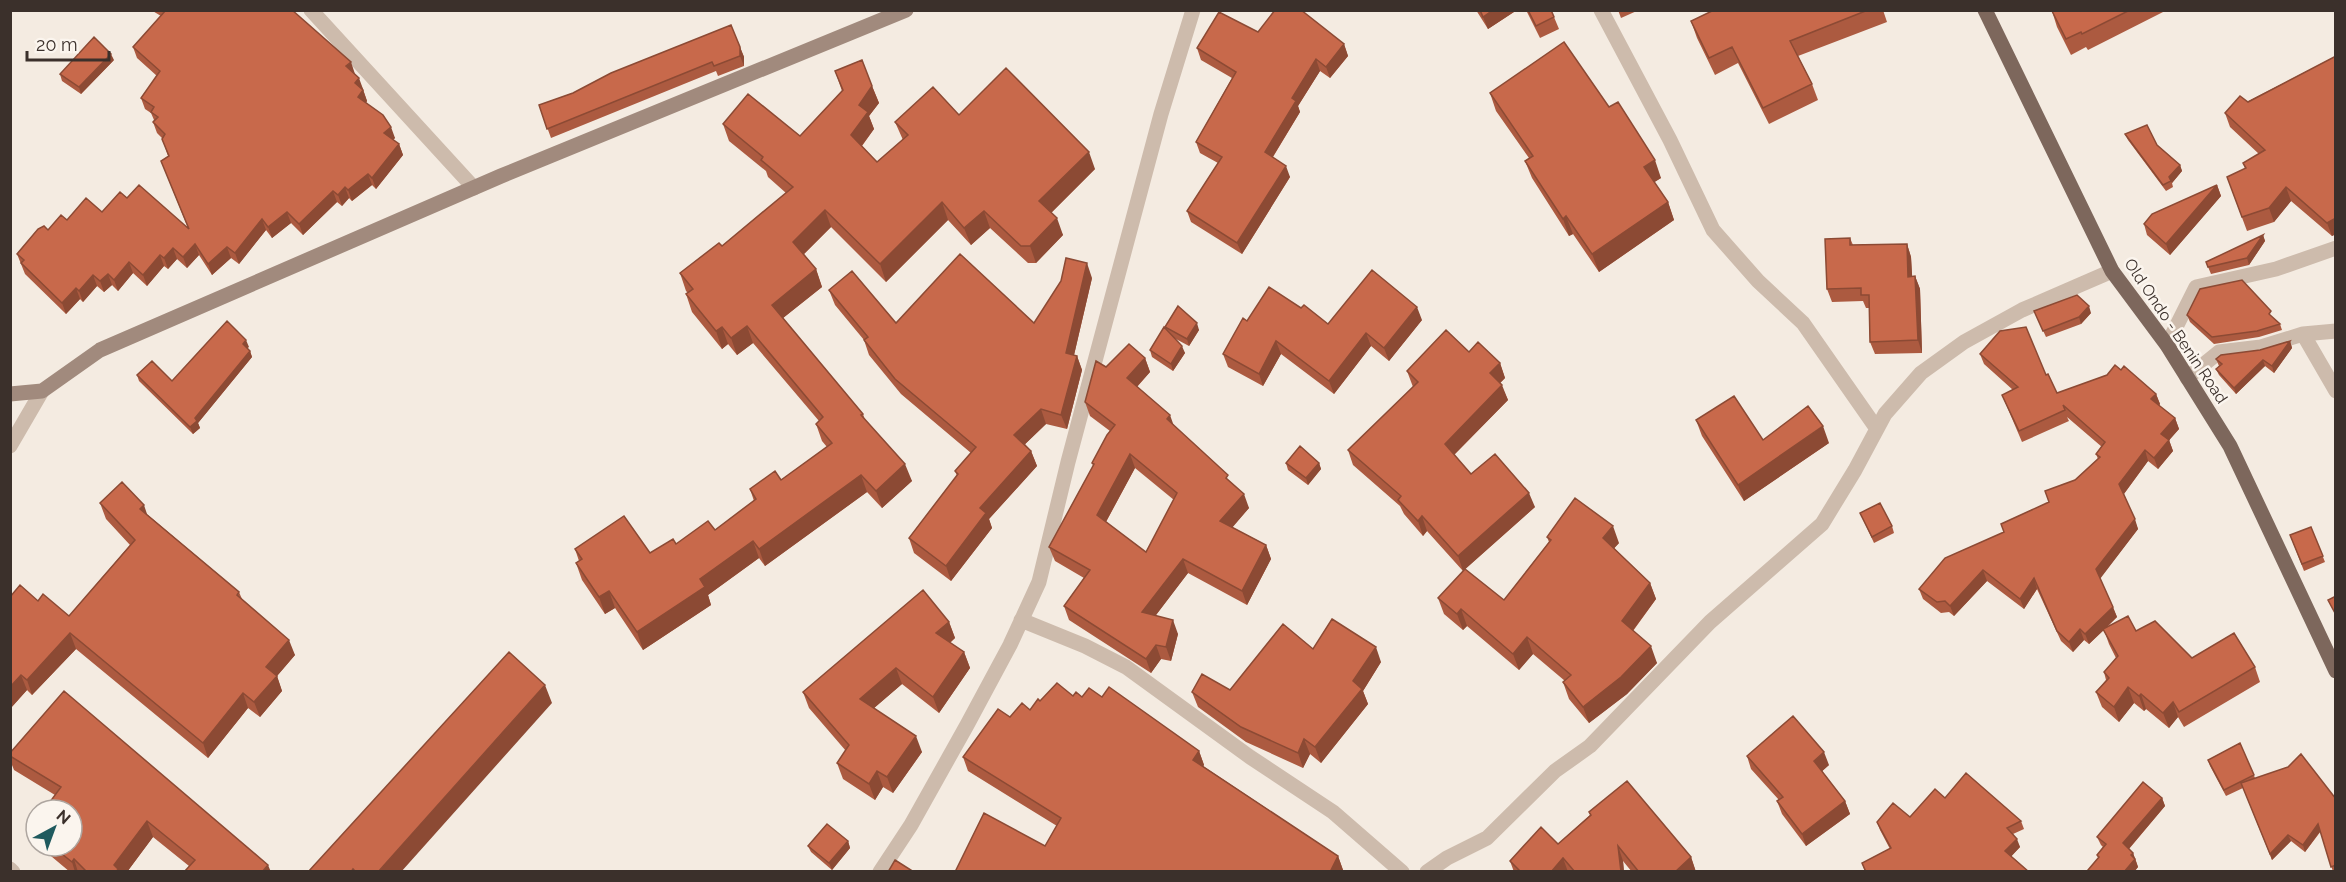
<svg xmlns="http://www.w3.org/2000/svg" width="2346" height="882" font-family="Raleway,sans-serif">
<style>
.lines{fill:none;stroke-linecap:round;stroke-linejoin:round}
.street{stroke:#cdbbac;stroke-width:15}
.secondary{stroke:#a18a7d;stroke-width:15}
.primary{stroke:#7d675c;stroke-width:15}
.wall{fill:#ac5a40;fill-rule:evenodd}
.shaded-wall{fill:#8c4a34}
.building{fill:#c8694b;stroke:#8c4a34;stroke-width:1.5;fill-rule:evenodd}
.labels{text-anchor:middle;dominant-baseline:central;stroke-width:5;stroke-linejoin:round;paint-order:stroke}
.street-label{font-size:16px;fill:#3b302b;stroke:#fbf5ee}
</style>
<rect width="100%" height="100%" fill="#f4ebe1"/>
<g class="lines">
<path class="street" d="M311,10L474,188
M1601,10L1670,140L1713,230L1758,281L1803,323L1877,429
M2303,334L2336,391
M2167,345L2196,287L2276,269L2336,248
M2187,378L2219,352L2261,347L2303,334L2336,331
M10,446L42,391
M1021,620L1085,646L1126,667L1250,757L1333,812L1402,872
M10,869L13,872
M880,872L911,825L967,725L1010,645L1039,582L1068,462L1161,114L1193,10
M1427,872L1447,858L1487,838L1555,771L1590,746L1710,622L1822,524L1855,470L1885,414L1921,373L1964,342L2022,310L2112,271"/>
<path class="secondary" d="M10,394L42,391L100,350L501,176L906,10"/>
<path class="primary" d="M1985,10L2112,271L2167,345L2230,446L2336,671"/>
</g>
<path class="wall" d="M151,10H292L355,74L363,89L367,101L366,103L395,138L393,140L399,144L403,155L376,189L372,185L352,201L349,198L342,206L337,202L303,235L291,223L272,238L266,230L239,264L231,258L212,275L199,255L187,268L177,259L168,269L164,266L147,286L133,273L118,291L112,285L104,292L97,286L83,302L80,299L66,314L25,274L17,254L48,230L67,220L102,212L127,198L188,228L161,161L168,156L162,138L157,133L153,122L154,120L151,113L145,109L141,98L157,76L137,58L133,47L161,16Z
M1476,10H1517L1488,29Z
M1526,10H1551L1559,29L1540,38Z
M1618,10H1639L1621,18Z
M1714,10H1883L1887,22L1798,56L1812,84L1818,100L1769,124L1738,63L1715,75L1697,38L1691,21Z
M2053,10H2167L2088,50L2086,47L2071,55L2057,27L2052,11Z
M731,25L744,57V66L718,76L716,71L551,138L539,105L573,93Z
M1258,32L1344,44L1348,56L1330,78L1320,71L1298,106L1300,112L1273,157L1290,177L1242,254L1191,222L1187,211L1218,163L1200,153L1196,142L1232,78L1201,60L1197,48Z
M2336,56V234L2332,236L2291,201L2274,222L2247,231L2227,177L2245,169L2243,163L2259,154L2230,127L2225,113Z
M114,60L81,94L62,81L60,74Z
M835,71L872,86L879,103L869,116L874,129L862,146L877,162L903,140L895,122L959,115L1095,169L1051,213L1063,235L1036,263H1028L990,228L971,245L948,220L886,282L831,227L804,254L816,269L822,287L783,318L863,414L865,420L912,481L882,508L867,492L765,566L759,558L708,595L711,605L643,650L615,608L605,614L582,580L576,563L579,561L575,549L650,553L715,530L754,501L750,489L781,480L827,447L822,441L816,424L819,421L753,343L737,355L728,344L722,349L692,312L686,294L688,293L686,291L680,273L722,246L786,193L768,177L766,171L729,141L723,124L800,136L842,91Z
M1490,93L1609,107L1661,178L1654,182L1668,202L1674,220L1599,272L1573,234L1569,236L1532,178L1525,161L1529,158L1496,111Z
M2125,134L2157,145L2180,165L2182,171L2172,183L2173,187L2166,191L2128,140Z
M2217,185L2221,196L2170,255L2147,235L2144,224Z
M2263,235L2265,241L2249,265L2211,274L2206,262Z
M1850,238L1853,245L1907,244L1911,257L1912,277L1915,276L1920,289L1922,353L1875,354L1870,342L1869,308H1866L1863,301L1832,302L1827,289Z
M1092,278L1074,355L1077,356L1082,370L1067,429L1046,424L1025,444L1031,451L1037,466L989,519L992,528L951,581L914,553L909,538L957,476L955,471L971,453L901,394L869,355L864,340L835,305L829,290L896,323H1034Z
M1178,306L1199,330L1189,346L1174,338L1185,353L1173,371L1152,357L1150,350Z
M1301,308L1328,324L1422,320L1389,361L1371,346L1334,394L1281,354L1263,386L1228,367L1223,354L1247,321Z
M2034,311L2091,313L2081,324L2046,337Z
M2187,315L2273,318L2280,324L2282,330L2259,337L2214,344L2190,322Z
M2290,341L2292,348L2274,373L2265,366L2236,394L2219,375L2216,369L2219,366L2216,359L2260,350Z
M249,347L247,348L250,351L252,357L198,423L200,428L193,434L139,381L137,375L172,381Z
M1469,352L1500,363L1505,378L1500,383L1508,400L1454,455L1471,474L1535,507L1463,571L1427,531L1423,536L1404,514L1400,506L1353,465L1348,450L1413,387L1407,371Z
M1980,354L2046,375L2057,393L2156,394L2160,404L2159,406L2175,418L2179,429L2169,440L2173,451L2158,469L2148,461L2124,494L2138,529L2100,578L2117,617L2107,627L2136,631L2192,658L2255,667L2260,682L2184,727L2178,717L2169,728L2146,709L2144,711L2134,703L2119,722L2102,707L2096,692L2106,680L2104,672L2116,658L2109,644L2104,630L2089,644L2084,640L2073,652L2061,641L2037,589L2024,609L1987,581L1954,616L1949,612L1941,613L1923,599L1919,589L2004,532L2001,524L2049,502L2075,480L2098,459L2096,454L2102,447L2067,417L2069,421L2022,442L2002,395L2013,390L1984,364Z
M1145,358L1150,372L1137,387L1174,426L1231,483L1249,508L1232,527L1266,545L1271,559L1247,605L1188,573L1155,616L1178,634L1171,661L1161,659L1151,673L1069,620L1064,606L1084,578L1055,561L1049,547L1093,466L1092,463L1110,431L1090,416L1085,402L1106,367ZM1135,468L1174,500L1146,552L1106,522Z
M1696,420L1763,440L1829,443L1744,501L1702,436Z
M1286,463H1319L1321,469L1308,485L1288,470Z
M100,503L148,515L239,592L242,599L295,655L277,676L282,691L260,717L248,708L208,758L76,649L32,695L27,690L10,709L38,601L69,616L130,545L106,519Z
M1860,513L1892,526L1894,533L1874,543Z
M2311,527L2325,562L2304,571L2290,535Z
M1547,537L1619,543L1614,548L1650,583L1656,599L1633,631L1657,663L1627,694L1589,723L1569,699L1563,682L1565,681L1533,654L1519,670L1467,626L1463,630L1444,614L1438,598L1504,600L1549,542Z
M949,622L955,638L950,643L964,652L970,668L939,713L902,684L874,708L922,752L893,793L883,787L875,800L843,779L837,763L846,751L809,708L803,692Z
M1313,649L1381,662L1363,691L1368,704L1321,763L1310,754L1303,768L1246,742L1198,707L1192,692L1230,690Z
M1073,696L1082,697H1102L1199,751L1204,765L1203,766L1338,856L1343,870V872H955L1045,846L1057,826L968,771L963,757L1010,717L1030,710L1040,701Z
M2240,743L2255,778L2336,799V872H2333L2321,831L2305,852L2291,841L2272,860L2243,788L2226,796L2210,766L2208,760Z
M10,753L268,865L189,866L153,837L127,872H70L39,846H72L55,795L14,770L10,760Z
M1747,756L1829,765L1822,771L1845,801L1850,814L1806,846L1782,814L1777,801L1779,800L1751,769Z
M1945,798L2021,821L2024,829L2013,834L2020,847L2011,856L2029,872H1865L1862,863L1890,849L1880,830L1877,822L1910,817Z
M2162,798L2165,806L2129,849L2133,853L2136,861L2138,867L2134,872H2089L2088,870L2098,858L2097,855L2103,847L2101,845L2097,837Z
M1589,812L1691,857L1696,872H1632L1623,861L1624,872H1514L1510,861L1558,844L1590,815Z
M36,821V844L30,828Z
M848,841L850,848L832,870L811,852L808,846Z"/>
<path class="shaded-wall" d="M1493,10H1517L1488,29L1483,17Z
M1344,44L1348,56L1330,78L1326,67Z
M740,47L744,57V66L740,56Z
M111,54L114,60L81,94L79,87Z
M1316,59L1320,71L1298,106L1300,112L1269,163L1265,152L1292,98Z
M351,62L355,74L346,66Z
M359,78L363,89L359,94L355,83Z
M872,86L879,103L869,116L874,129L857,152L851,135L859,105Z
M363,90L367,101L362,108L358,97Z
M391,127L395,138L388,144L384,133Z
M399,144L403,155L376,189L372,178Z
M1089,152L1095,169L1045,219L1039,201Z
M1655,160L1661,178L1650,185L1644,167Z
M2180,165L2182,171L2172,183L2169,177Z
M1286,166L1290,177L1242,254L1237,243Z
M368,174L372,185L352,201L348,190Z
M2217,185L2221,196L2170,255L2166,244Z
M345,187L349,198L342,206L338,195Z
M2286,187L2291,201L2274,222L2269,208Z
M333,191L337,202L303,235L299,224Z
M942,202L948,220L886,282L880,264Z
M1668,202L1674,220L1599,272L1592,254Z
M825,210L831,227L799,259L793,242Z
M984,211L990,228L971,245L964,228Z
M287,212L291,223L272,238L268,227Z
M1566,216L1573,234L1569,236L1563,219Z
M1057,218L1063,235L1036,263L1030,246Z
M2336,218V234L2332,236L2327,223Z
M262,219L266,230L239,264L235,253Z
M2263,235L2265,241L2249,265L2247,258Z
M195,244L199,255L187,268L183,257Z
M1907,244L1911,257L1913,290L1908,277Z
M227,247L231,258L212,275L208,264Z
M173,248L177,259L168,269L164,258Z
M160,255L164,266L147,286L143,275Z
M129,262L133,273L118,291L114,280Z
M1087,263L1092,278L1071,368L1066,353Z
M816,269L822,287L778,322L772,305Z
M108,274L112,285L104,292L100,281Z
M93,275L97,286L83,302L79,291Z
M1915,276L1920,289L1922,353L1918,340Z
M76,288L80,299L66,314L62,303Z
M2089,306L2091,313L2081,324L2079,317Z
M1417,307L1422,320L1389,361L1384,348Z
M1197,323L1199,330L1189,346L1187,339Z
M747,326L753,343L737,355L731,338Z
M722,327L728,344L722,349L716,331Z
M1366,333L1371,346L1334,394L1329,381Z
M246,340L249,347L245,350L243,344Z
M1276,341L1281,354L1263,386L1259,374Z
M2290,341L2292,348L2274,373L2272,366Z
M1182,346L1185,353L1173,371L1171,364Z
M250,351L252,357L198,423L200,428L193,434L190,427L195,418Z
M1077,356L1082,370L1067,429L1061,415Z
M1145,358L1150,372L1132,392L1127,378Z
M2263,360L2265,366L2236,394L2234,388Z
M1500,363L1505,378L1495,388L1490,373Z
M1502,385L1508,400L1450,459L1445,444Z
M2156,394L2160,404L2155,410L2151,399Z
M1041,409L1046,424L1019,450L1014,435Z
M1170,415L1175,429L1167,419Z
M2175,418L2179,429L2165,445L2161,434Z
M1823,426L1829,443L1744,501L1738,485Z
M2169,440L2173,451L2158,469L2154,458Z
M2145,450L2148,461L2123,495L2119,484Z
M1031,451L1037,466L989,519L992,528L951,581L946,566L980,508Z
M1130,454L1135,468L1102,529L1097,515Z
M1319,463L1321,469L1308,485L1306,478Z
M905,464L912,481L882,508L876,491Z
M861,475L867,492L765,566L759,549Z
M1529,493L1535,507L1463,571L1458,556Z
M1244,494L1249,508L1226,535L1220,521Z
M144,505L149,520L140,509Z
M1422,516L1427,531L1423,536L1418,521Z
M2135,519L2138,529L2100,579L2096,569Z
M1613,526L1619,543L1609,554L1603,538Z
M753,541L759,558L708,595L711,605L643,650L637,632L700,579Z
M1266,545L1271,559L1247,605L1242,591Z
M1183,559L1188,573L1147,627L1142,612Z
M1983,570L1987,581L1954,616L1950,606Z
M2034,578L2037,589L2024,609L2020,599Z
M1650,583L1656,599L1628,637L1622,621Z
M609,591L615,608L605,614L599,597Z
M2113,607L2117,617L2089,644L2085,634Z
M1461,609L1467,626L1463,630L1457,614Z
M1173,620L1178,634L1171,661L1166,647Z
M949,622L955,638L942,649L936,633Z
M2080,629L2084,640L2073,652L2069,642Z
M70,633L76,649L32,695L27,680Z
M1527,637L1533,654L1519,670L1513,654Z
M289,640L295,655L277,676L282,691L260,717L254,702L266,667Z
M1156,645L1161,659L1151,673L1146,659Z
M1651,646L1657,663L1627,694L1589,723L1583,707Z
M1376,647L1381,662L1363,691L1368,704L1321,763L1315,747L1353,681Z
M964,652L970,668L939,713L933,697Z
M896,668L902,684L866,715L860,699Z
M21,675L27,690L10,709V687Z
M545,685L552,703L401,872H378Z
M2128,687L2134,703L2119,722L2114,707Z
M243,693L248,708L208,758L203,743Z
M2141,694L2146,709L2144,711L2139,696Z
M2173,702L2178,717L2169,728L2163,713Z
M916,736L922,752L893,793L887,777Z
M1304,739L1310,754L1303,768L1298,753Z
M1199,751L1204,765L1198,774L1193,760Z
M1824,752L1829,765L1819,774L1814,761Z
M877,771L883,787L875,800L869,784Z
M2162,798L2165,806L2126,852L2123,843Z
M1845,801L1850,814L1806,846L1802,834Z
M147,821L153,837L127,872H116L114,865Z
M2318,824L2321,830L2305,852L2303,845Z
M2288,835L2291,841L2272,860L2270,854Z
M2017,839L2020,847L2008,860L2005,851Z
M848,841L850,848L832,870L829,863Z
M1618,846L1623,861L1624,872H1621Z
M2133,853L2138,867L2134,872H2124L2131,855Z
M1338,856L1343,870V872H1330Z
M1691,857L1696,872H1675Z
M1563,858L1568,872H1551Z
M74,859L78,872H75L72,862Z
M268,865L271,872H262Z"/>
<path class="building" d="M166,10H292L351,62L346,66L359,78L355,83L363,90L358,97L383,115L391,127L384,133L399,144L372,178L368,174L348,190L345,187L338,195L333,191L299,224L287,212L268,227L262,219L235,253L227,247L208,264L195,244L183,257L173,248L164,258L160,255L143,275L129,262L114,280L108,274L100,281L93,275L79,291L76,288L62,303L21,263L24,260L17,254L38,229L44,226L48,230L61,215L67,220L86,198L102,212L120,192L127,198L139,185L189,229L161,161L169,156L162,139L165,134L153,122L158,117L151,112L154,107L141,98L160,71L133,47Z
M1275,10H1301L1344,44L1326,67L1316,59L1292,98L1296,101L1265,152L1286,166L1237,243L1187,211L1222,157L1196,142L1236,72L1197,48L1219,12L1258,32Z
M1480,10H1493L1483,17Z
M1528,10H1551L1554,17L1536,26Z
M1714,10H1868L1790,41L1812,84L1763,108L1732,47L1709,58L1691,21Z
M2053,10H2130L2082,34L2081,32L2066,39L2052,11Z
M731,25L740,47V56L714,66L712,62L547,129L539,105L573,93L611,73Z
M94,37L111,54L79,87L60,74Z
M1564,42L1609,107L1618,102L1655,160L1644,167L1668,202L1592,254L1566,216L1563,219L1525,161L1533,156L1490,93Z
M2336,56V218L2327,223L2286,187L2269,208L2242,217L2227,177L2246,168L2243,163L2265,150L2225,113L2240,96L2248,102Z
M862,60L872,86L859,105L868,112L851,135L877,162L908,135L895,122L933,87L959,115L1006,68L1089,152L1039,201L1057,218L1030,246H1021L984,211L964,228L942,202L880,264L825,210L793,242L816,269L772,305L863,414L861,415L905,464L876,491L861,475L759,549L753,541L700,579L705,587L637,632L609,591L599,597L576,563L582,559L575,549L624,516L650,553L673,539L676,544L708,521L715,530L756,499L750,489L775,471L781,480L832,443L816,424L823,417L747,326L731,338L722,327L716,331L686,294L693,289L680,273L719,243L722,246L793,187L761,160L763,157L723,124L748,94L800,136L843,90L835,71Z
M2147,125L2157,145L2180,165L2169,177L2171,181L2163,185L2125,134Z
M2217,185L2166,244L2144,224L2152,214Z
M2263,235L2247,258L2208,267L2206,262Z
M1850,238V245L1907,244L1908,277L1915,276L1918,340L1870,342L1869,295H1861V288L1827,289L1825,239Z
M960,254L1034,323L1061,281L1066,258L1087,263L1066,353L1077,356L1061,415L1041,409L1014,435L1031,451L980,508L986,513L946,566L909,538L958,474L955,471L976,447L895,379L864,340L868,337L829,290L852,271L896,323Z
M1372,270L1417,307L1384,348L1366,333L1329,381L1276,341L1259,374L1223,354L1243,318L1247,321L1269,287L1301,308L1304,305L1328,324Z
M2242,280L2271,311L2269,314L2280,324L2257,331L2212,337L2187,315L2200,289Z
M2077,295L2089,306L2079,317L2043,331L2034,311Z
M1178,306L1197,323L1187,339L1165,327Z
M227,321L246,340L243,344L250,351L195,418L197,421L190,427L137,375L152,361L172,381Z
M1164,327L1182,346L1171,364L1150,350Z
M2026,327L2046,375L2048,374L2057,393L2107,375L2115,365L2121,370L2124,366L2156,394L2151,399L2175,418L2161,434L2169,440L2154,458L2145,450L2119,484L2135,519L2096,569L2113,607L2085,634L2080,629L2069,642L2057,631L2034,578L2020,599L1983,570L1950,606L1945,601L1937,602L1919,589L1945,558L2004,532L2001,524L2049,502L2045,491L2075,480L2100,457L2096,454L2105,442L2063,405L2065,410L2019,431L2002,395L2018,387L1980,354L2000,331Z
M1446,330L1469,352L1478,342L1500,363L1490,373L1502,385L1445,444L1471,474L1495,454L1529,493L1458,556L1422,516L1418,521L1398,500L1401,496L1348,450L1418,382L1407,371Z
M2290,341L2272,366L2263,360L2234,388L2216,369L2222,364L2216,359L2221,355L2260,350Z
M1129,344L1145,358L1127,378L1170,415L1167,419L1228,475L1226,478L1244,494L1220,521L1266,545L1242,591L1183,559L1142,612L1173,620L1166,647L1156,645L1146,659L1064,606L1090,570L1049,547L1094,464L1092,463L1107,435L1115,425L1085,402L1096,361L1106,367ZM1130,454L1177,493L1146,552L1097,515Z
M1734,396L1763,440L1808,406L1823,426L1738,485L1696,420Z
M1300,446L1319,463L1306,478L1286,463Z
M122,482L144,505L140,509L239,592L237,595L289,640L266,667L277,676L254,702L243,693L203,743L70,633L27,680L21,675L10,687V597L20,585L38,601L43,594L69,616L135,540L100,503Z
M1575,498L1613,526L1603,538L1650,583L1622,621L1651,646L1621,677L1583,707L1563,682L1571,675L1527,637L1513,654L1461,609L1457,614L1438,598L1465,569L1504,600L1551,540L1547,537Z
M1880,503L1892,526L1872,537L1860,513Z
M2311,527L2323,556L2302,564L2290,535Z
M923,590L949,622L936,633L964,652L933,697L896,668L860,699L916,736L887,777L877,771L869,784L837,763L849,745L803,692Z
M2336,596V615L2328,600Z
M2128,616L2136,631L2155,621L2192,658L2234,633L2255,667L2179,712L2173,702L2163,713L2141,694L2139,696L2128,687L2114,707L2096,692L2109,678L2104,672L2118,656L2103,629Z
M1332,619L1376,647L1353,681L1362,689L1315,747L1304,739L1298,753L1241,727L1192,692L1202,674L1230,690L1283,624L1313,649Z
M509,652L545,685L378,872H356L353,869L351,872H308Z
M1057,683L1073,696L1076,692L1082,697L1089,688L1102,697L1109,687L1199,751L1193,760L1338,856L1330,872H955L984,813L1045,846L1061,818L963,757L998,709L1010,717L1022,703L1030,710L1038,699L1040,701Z
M64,691L268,865L262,872H184L195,860L147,821L114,865L118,869L116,872H87L74,859L72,862L52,846H72V810H44L61,787L10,756V753Z
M1793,716L1824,752L1814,761L1845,801L1802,834L1777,801L1783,797L1747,756Z
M2240,743L2254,775L2224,790L2208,760Z
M2301,754L2336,799V865L2331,867L2318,824L2303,845L2288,835L2270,854L2241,783L2288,767Z
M1966,773L2021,821L2007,828L2017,839L2005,851L2029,872H1866L1862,863L1891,848L1877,822L1893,803L1910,817L1935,789L1945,798Z
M1627,781L1691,857L1675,872H1639L1618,846L1621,872H1575L1563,858L1551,872H1521L1510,861L1541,827L1558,844L1591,815L1589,812Z
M2143,782L2162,798L2123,843L2133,853L2131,855L2135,859L2124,872H2090L2088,870L2099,857L2097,855L2106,844L2097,837Z
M36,821V833L30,828Z
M827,824L848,841L829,863L808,846Z
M895,860L914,872H888Z"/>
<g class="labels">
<g class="street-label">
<text transform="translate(2176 331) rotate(56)">Old Ondo - Benin Road</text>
</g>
</g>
<rect width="2346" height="882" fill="none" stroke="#3b302b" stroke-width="24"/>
<g transform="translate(54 828) rotate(41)"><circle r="28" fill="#fbf5ee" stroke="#aea6a0" stroke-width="1.5"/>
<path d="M0-4.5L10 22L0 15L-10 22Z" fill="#1f5a5e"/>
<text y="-9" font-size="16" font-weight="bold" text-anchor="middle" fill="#3b302b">N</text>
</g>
<path d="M27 51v9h82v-9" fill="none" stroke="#3b302b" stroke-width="3"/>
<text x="36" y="51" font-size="18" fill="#3b302b" stroke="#fbf5ee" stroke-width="4.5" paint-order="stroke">20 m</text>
</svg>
